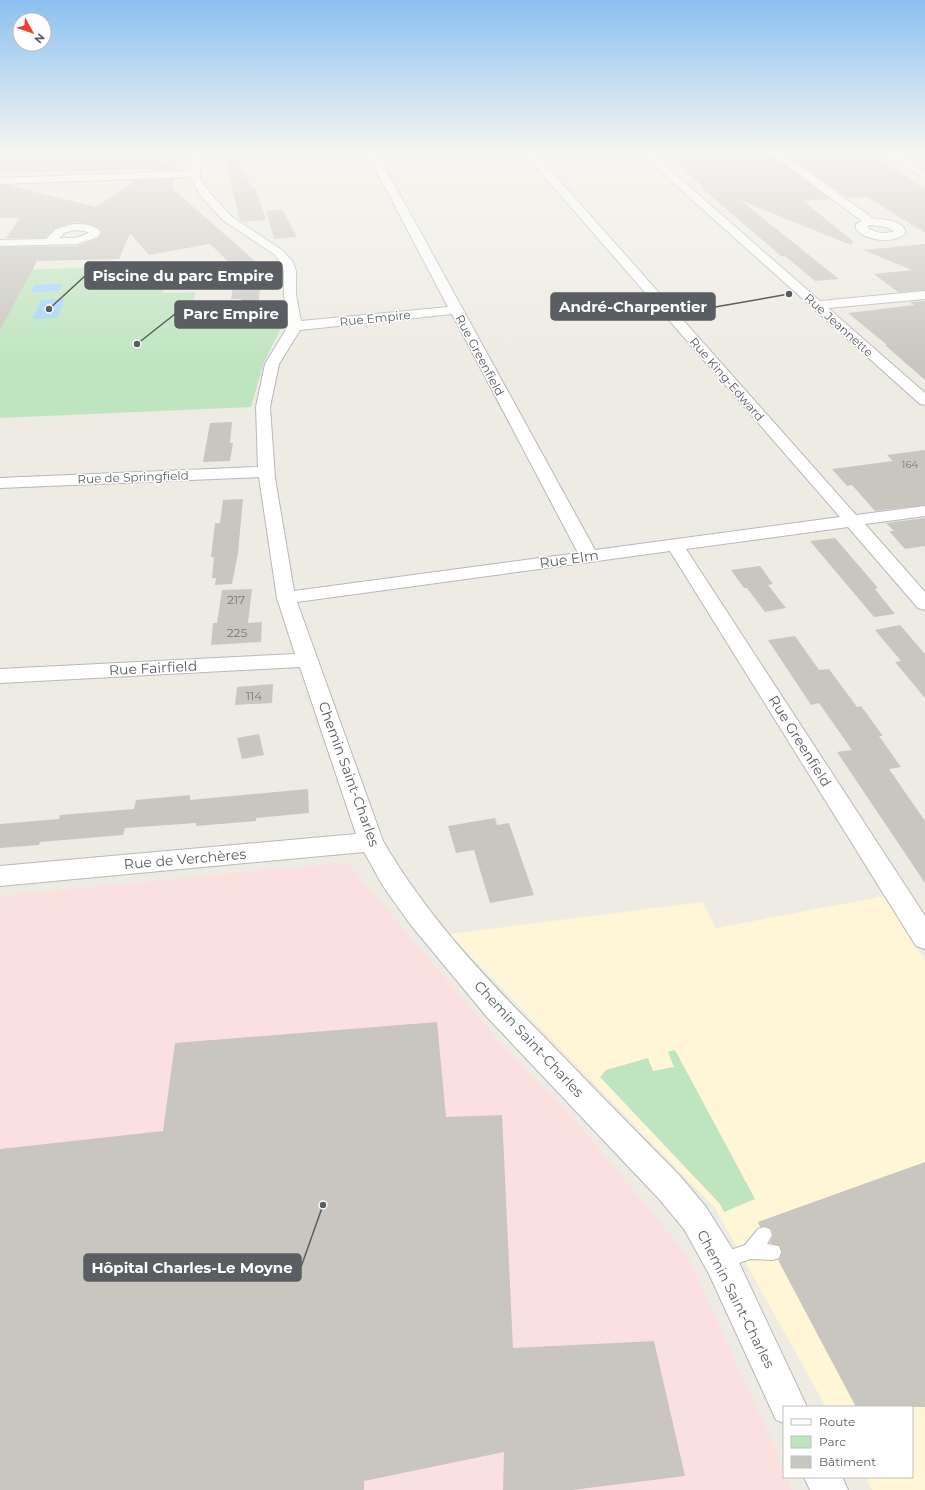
<svg xmlns="http://www.w3.org/2000/svg" width="925" height="1490" font-family="Montserrat,sans-serif">
<style>
.commercial{fill:#fef6d7}
.medical{fill:#fbe1de}
.green{fill:#bee5bf}
.water{fill:#a1d3ff}
.building{fill:#c8c6bf}
.lines{fill:none;stroke-linecap:round;stroke-linejoin:round}
.lane-casing{stroke:#b5b8bd;stroke-width:2}
.street-casing{stroke:#b5b8bd;stroke-width:2}
.lane{fill:#fff;fill-rule:evenodd}
.street{fill:#fff;fill-rule:evenodd}
.labels{text-anchor:middle;dominant-baseline:central;stroke-width:3;stroke-linejoin:round;paint-order:stroke}
.far-number-label{font-size:10px;fill:#76787a}
.far-street-label{font-size:12px;fill:#5a5e63;stroke:#fff}
.number-label{font-size:12px;fill:#76787a}
.street-label{font-size:14px;fill:#5a5e63;stroke:#fff}
.leader{fill:none;stroke:#5a5e63;stroke-width:1.5}
.callout-dot{fill:#5a5e63;stroke:#fff;stroke-width:1.5}
.callout{fill:#5a5e63;stroke:#5a5e63;stroke-width:1.5}
.callout-label{font-size:15px;text-anchor:middle;font-weight:bold;fill:#fff}
</style>
<rect width="100%" height="100%" fill="#edebe2"/>
<path class="commercial" d="M885,896L925,960V1490H872L865,1477H912V1407H826L715,1208L449,934L703,902L716,928Z"/>
<path class="medical" d="M339,863L347,864L351,867L496,1038L580,1126L687,1255L770,1437L784,1471V1477H787L792,1490H0V896Z"/>
<path class="green" d="M171,264L163,293L196,292L193,302L218,301L214,319L282,318V326L264,362L251,407L0,418V271Z
M675,1050L755,1199L724,1212L720,1204L600,1077L606,1070L648,1058L653,1071L674,1067L668,1052Z"/>
<path class="water" d="M63,284L59,291L31,292L35,285Z
M65,299L57,318L33,319L41,300Z"/>
<path class="building" d="M0,153H160L161,165L177,154L175,170L151,171L155,169L0,173Z
M223,153H236L251,187H255L266,220L243,222L240,221Z
M665,153H769L830,199L803,201L853,241L851,245L740,200L839,279L815,281L785,256H781L766,243L704,190L701,187L703,186Z
M785,153H868L925,189V233L867,197L848,198Z
M174,179L173,189L262,267L258,310H240L241,299H231L236,269L211,245L209,244L149,255L130,233L119,259L37,261L0,330V247L77,246L98,238L102,232L92,225L74,222L56,228L45,238H6L20,218H0V185H8L96,207L137,180Z
M282,209L297,237L274,239L266,211Z
M925,244V290L898,292L874,274L912,270L863,250Z
M925,301V380L885,345H887L848,313L914,305L910,302Z
M232,422L230,443H233L230,461L203,462L210,423Z
M925,450V505L875,511L852,485L847,486L832,469L893,461L887,455Z
M243,499L238,553L232,584L215,585L216,578H212L214,557H211L215,523H220L223,500Z
M925,518V546L905,549L889,531H894L886,523Z
M835,538L878,588L875,589L895,614L874,617L810,541Z
M760,566L773,584L768,585L786,608L765,612L747,588H744L731,570Z
M252,589L248,623L262,622L261,642L211,645L213,623H217L222,590Z
M900,625L925,654V698L895,662L901,661L875,630Z
M795,636L819,670L829,669L857,707L861,706L883,736H879L901,767L889,769L925,821V883L837,752L852,750L819,703L811,705L768,640Z
M273,684L272,703L235,705L237,687Z
M259,734L264,755L242,759L237,738Z
M308,789L309,813L256,818V821L196,826V823L125,828L123,835L40,842L39,845L0,848V824L59,819L60,815L134,809L136,800L190,795V800Z
M495,818L497,825L509,823L534,895L490,903L474,850L456,853L448,826Z
M437,1022L446,1117L502,1115L513,1348L654,1341L685,1476L572,1490H503L504,1452L364,1481V1490H0V1149L163,1131L175,1043Z
M925,1162V1407H856L778,1260L780,1258L782,1252L780,1246L769,1243L773,1236L771,1229L764,1226L760,1227L758,1222Z"/>
<g class="lines">
<g class="lane-casing">
<path id="lane" d="M764,1227L770,1229L772,1235L767,1244L779,1246L781,1252L779,1258L773,1260L750,1259L722,1269L716,1267L714,1261L716,1255L745,1245L758,1229Z"/>
</g>
<g class="street-casing">
<path id="street" d="M191,153H201L200,179L209,192L232,217L282,250L293,262L296,271V295L301,321L448,307L367,153H377L595,550L840,517L524,153H535L856,515L925,506V516L865,524L925,592V610L918,608L848,527L686,549L925,916V949L916,946L670,551L297,602L383,841C427,917 488,981 550,1043C593,1088 637,1132 681,1177L706,1207L733,1250L807,1407H784V1423L776,1420L709,1274L684,1229L659,1199L487,1017L410,924L383,886L364,852L0,886V866L356,834L300,667L0,683V669L295,654L277,598L259,477L0,488V478L258,467L256,407L265,364L288,326L284,295V271L281,263L274,254L224,221L201,196L190,177L0,184V178L190,171ZM452,314L578,553L294,591L275,478L270,407L279,364L300,330Z
M640,153H651L820,301L925,291V299L828,308L925,393V405L920,404Z
M770,153H782L874,219C884,219 902,220 906,232C896,245 865,241 856,229V224L862,221ZM871,225L886,227L894,231C885,235 876,233 868,228V226Z
M882,153H895L925,172V179Z
M74,224C84,224 94,224 101,232L98,237L77,244L0,246V240L46,239L56,229ZM74,230L85,231L89,233L76,238H59L64,233Z
M804,1477H842L848,1490H810Z"/>
</g>
<use href="#lane" class="lane"/>
<use href="#street" class="street"/>
</g>
<linearGradient id="sky" x2="0" y2="1"><stop stop-color="#8bc0f1"/><stop offset="0.42" stop-color="#f7f6f2"/><stop offset="1" stop-color="#f7f6f2" stop-opacity="0"/></linearGradient>
<rect width="925" height="362" fill="url(#sky)"/>
<g class="labels">
<g class="far-number-label">
<text x="910" y="464">164</text>
</g>
<g class="far-street-label">
<text transform="translate(375 318) rotate(-6)">Rue Empire</text>
<text transform="translate(839 325) rotate(42)">Rue Jeannette</text>
<text transform="translate(480 355) rotate(62)">Rue Greenfield</text>
<text transform="translate(727 379) rotate(49)">Rue King-Edward</text>
<text transform="translate(133 477) rotate(-2)">Rue de Springfield</text>
</g>
<g class="number-label">
<text x="236" y="599">217</text>
<text x="237" y="632">225</text>
<text x="254" y="695">114</text>
</g>
<g class="street-label">
<text transform="translate(569 559) rotate(-8)">Rue Elm</text>
<text transform="translate(153 668) rotate(-3)">Rue Fairfield</text>
<text transform="translate(800 741) rotate(58)">Rue Greenfield</text>
<text transform="translate(349 774) rotate(70)">Chemin Saint-Charles</text>
<text transform="translate(185 859) rotate(-5)">Rue de Verchères</text>
<text transform="translate(529 1039) rotate(47)">Chemin Saint-Charles</text>
<text transform="translate(736 1299) rotate(63)">Chemin Saint-Charles</text>
</g>
</g>
<path class="leader" d="M49 309L85 276M789 294L715 307M137 344L175 314M323 1205L301 1267"/>
<g class="callout-dot">
<circle cx="49" cy="309" r="4"/>
<circle cx="789" cy="294" r="4"/>
<circle cx="137" cy="344" r="4"/>
<circle cx="323" cy="1205" r="4"/>
</g>
<g class="callout">
<rect x="85" y="262" width="197" height="27" rx="4"/>
<rect x="551" y="293" width="164" height="27" rx="4"/>
<rect x="175" y="301" width="112" height="27" rx="4"/>
<rect x="84" y="1254" width="217" height="27" rx="4"/>
</g>
<g class="callout-label">
<text x="183" y="281">Piscine du parc Empire</text>
<text x="633" y="312">André-Charpentier</text>
<text x="231" y="319">Parc Empire</text>
<text x="192" y="1273">Hôpital Charles-Le Moyne</text>
</g>
<rect x="783" y="1406" width="130" height="72" fill="#ffffff" stroke="#bdbfc1"/>
<rect x="791" y="1419" width="20" height="6" fill="#ffffff" stroke="#bdbfc1"/>
<text x="819" y="1426" font-size="12" fill="#5a5e63">Route</text>
<rect x="791" y="1436" width="20" height="12" fill="#bee5bf" stroke="#bdbfc1"/>
<text x="819" y="1446" font-size="12" fill="#5a5e63">Parc</text>
<rect x="791" y="1456" width="20" height="12" fill="#c8c6bf" stroke="#bdbfc1"/>
<text x="819" y="1466" font-size="12" fill="#5a5e63">Bâtiment</text>
<g transform="translate(32 32) rotate(130)"><circle r="19" fill="#ffffff" stroke="#bdbfc1"/>
<path d="M0-3L7 15L0 10L-7 15Z" fill="#e9412d"/>
<text y="-6" font-size="11" font-weight="bold" text-anchor="middle" fill="#5a5e63">N</text>
</g>
</svg>
